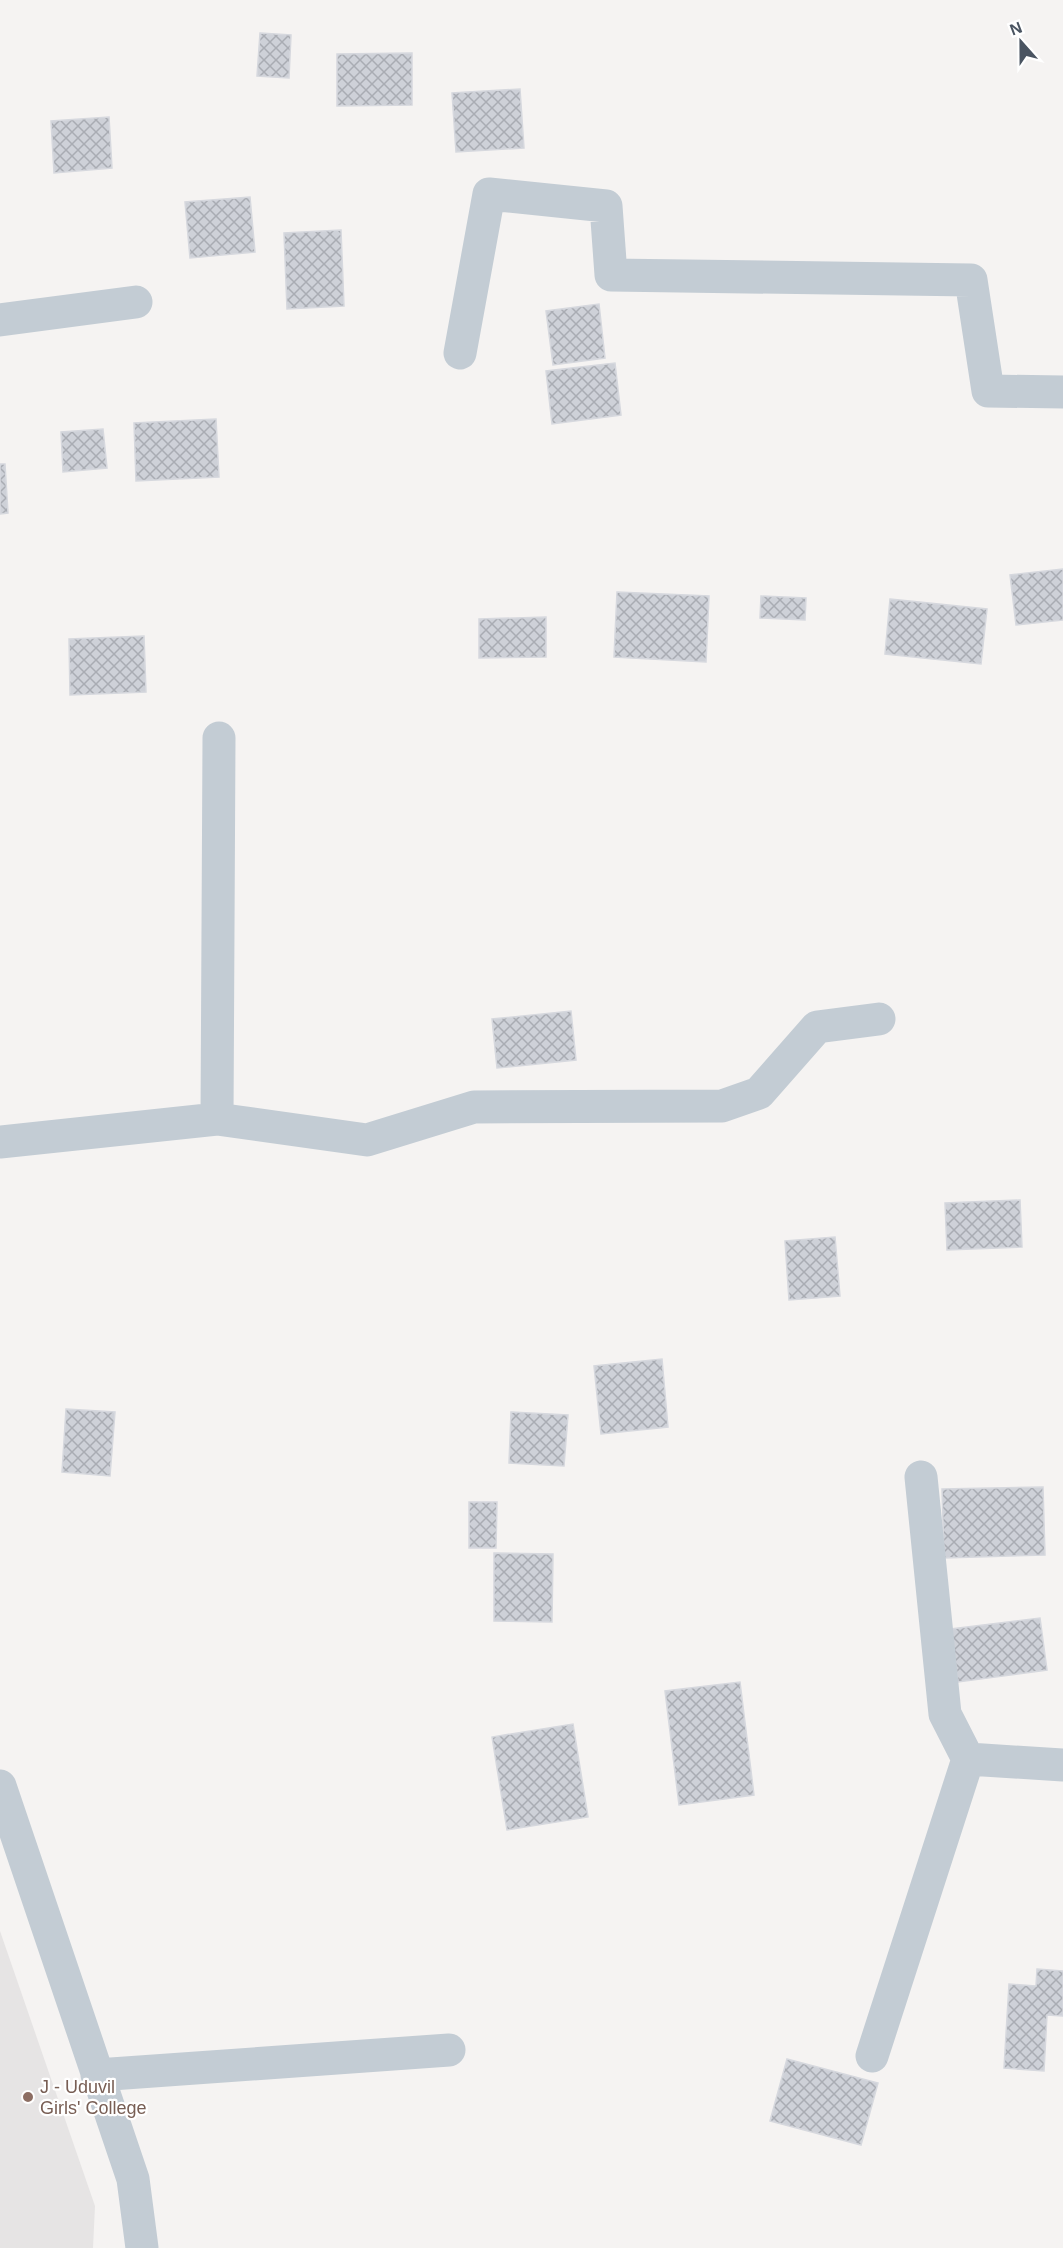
<svg xmlns="http://www.w3.org/2000/svg" width="1063" height="2248" font-family="Arial,sans-serif">
<style>
.education{fill:#e6e4e4}
.building{fill:url(#building-cross-hatch);stroke:#d6d8de;stroke-width:1.5}
.lines{fill:none;stroke-linecap:round;stroke-linejoin:round}
.street{stroke:#c3ccd4;stroke-width:33}
.education-dot{fill:#8d6e63;stroke:#fff;stroke-width:2}
.labels{text-anchor:middle;dominant-baseline:central;stroke-width:4.5;stroke-linejoin:round;paint-order:stroke}
.education-label{font-size:18px;fill:#785e54;stroke:#fff;text-anchor:start}
</style>
<defs>
<pattern id="building-cross-hatch" width="8" height="8" patternUnits="userSpaceOnUse" patternTransform="scale(1.5)"><rect width="8" height="8" fill="#ced1d8"/><path d="M0 0l8 8M0 8l8-8" fill="none" stroke="#a9acb3"/></pattern>
</defs>
<rect width="100%" height="100%" fill="#f5f3f2"/>
<path class="education" d="M0,1931L95,2206L93,2248H0Z"/>
<path class="building" d="M260,33L291,35L289,78L257,76Z
M412,53V105L337,106V54Z
M520,89L524,148L456,152L452,93Z
M109,117L112,168L54,173L51,121Z
M250,197L255,252L190,258L185,202Z
M341,230L344,306L287,309L284,233Z
M599,304L605,358L553,365L546,311Z
M615,363L621,415L552,424L546,371Z
M216,419L219,477L136,481L134,423Z
M103,429L107,468L63,472L61,432Z
M0,464H5L8,513L0,514Z
M1063,569V620L1016,625L1010,575Z
M617,592L709,596L706,662L614,657Z
M761,596L806,598L805,620L760,618Z
M890,599L987,609L981,664L885,654Z
M546,617V657L479,658V619Z
M144,636L146,692L70,695L69,639Z
M571,1011L576,1060L497,1068L492,1019Z
M1020,1200L1022,1247L947,1250L945,1203Z
M835,1237L840,1296L789,1300L785,1241Z
M662,1359L668,1427L601,1434L594,1366Z
M66,1409L115,1412L110,1476L62,1472Z
M511,1412L568,1415L564,1466L509,1463Z
M1043,1487L1045,1555L944,1558L942,1489Z
M469,1502H497L496,1548H469Z
M494,1553L553,1554L552,1622L494,1621Z
M1040,1618L1047,1670L958,1682L951,1629Z
M740,1682L754,1795L679,1805L665,1691Z
M573,1724L588,1817L507,1830L492,1737Z
M1037,1969L1063,1971V2016L1047,2015L1044,2071L1004,2068L1009,1984L1036,1986Z
M787,2059L878,2083L861,2145L770,2121Z"/>
<g class="lines">
<path class="street" d="M0,320L136,302
M460,353L489,194L606,206L611,275L971,280L988,391L1063,392
M217,1119L219,738
M0,1142L217,1119L367,1140L474,1107L722,1106L759,1093L817,1027L879,1019
M921,1477L945,1714L968,1759L1063,1765
M0,1786L133,2179L142,2248
M872,2056L968,1759
M97,2075L449,2050"/>
</g>
<circle class="education-dot" cx="28" cy="2097" r="6"/>
<g class="labels">
<g class="education-label">
<text x="40" y="2087">J - Uduvil<tspan x="40" dy="21">Girls' College</tspan></text>
</g>
</g>
<g transform="translate(1021 42) rotate(339)" stroke="#ffffff" stroke-width="4.5" paint-order="stroke">
<path d="M0-4.5L10 22L0 15L-10 22Z" fill="#4a5461"/>
<text y="-9" font-size="16" font-weight="bold" text-anchor="middle" fill="#4a5461">N</text>
</g>
</svg>
